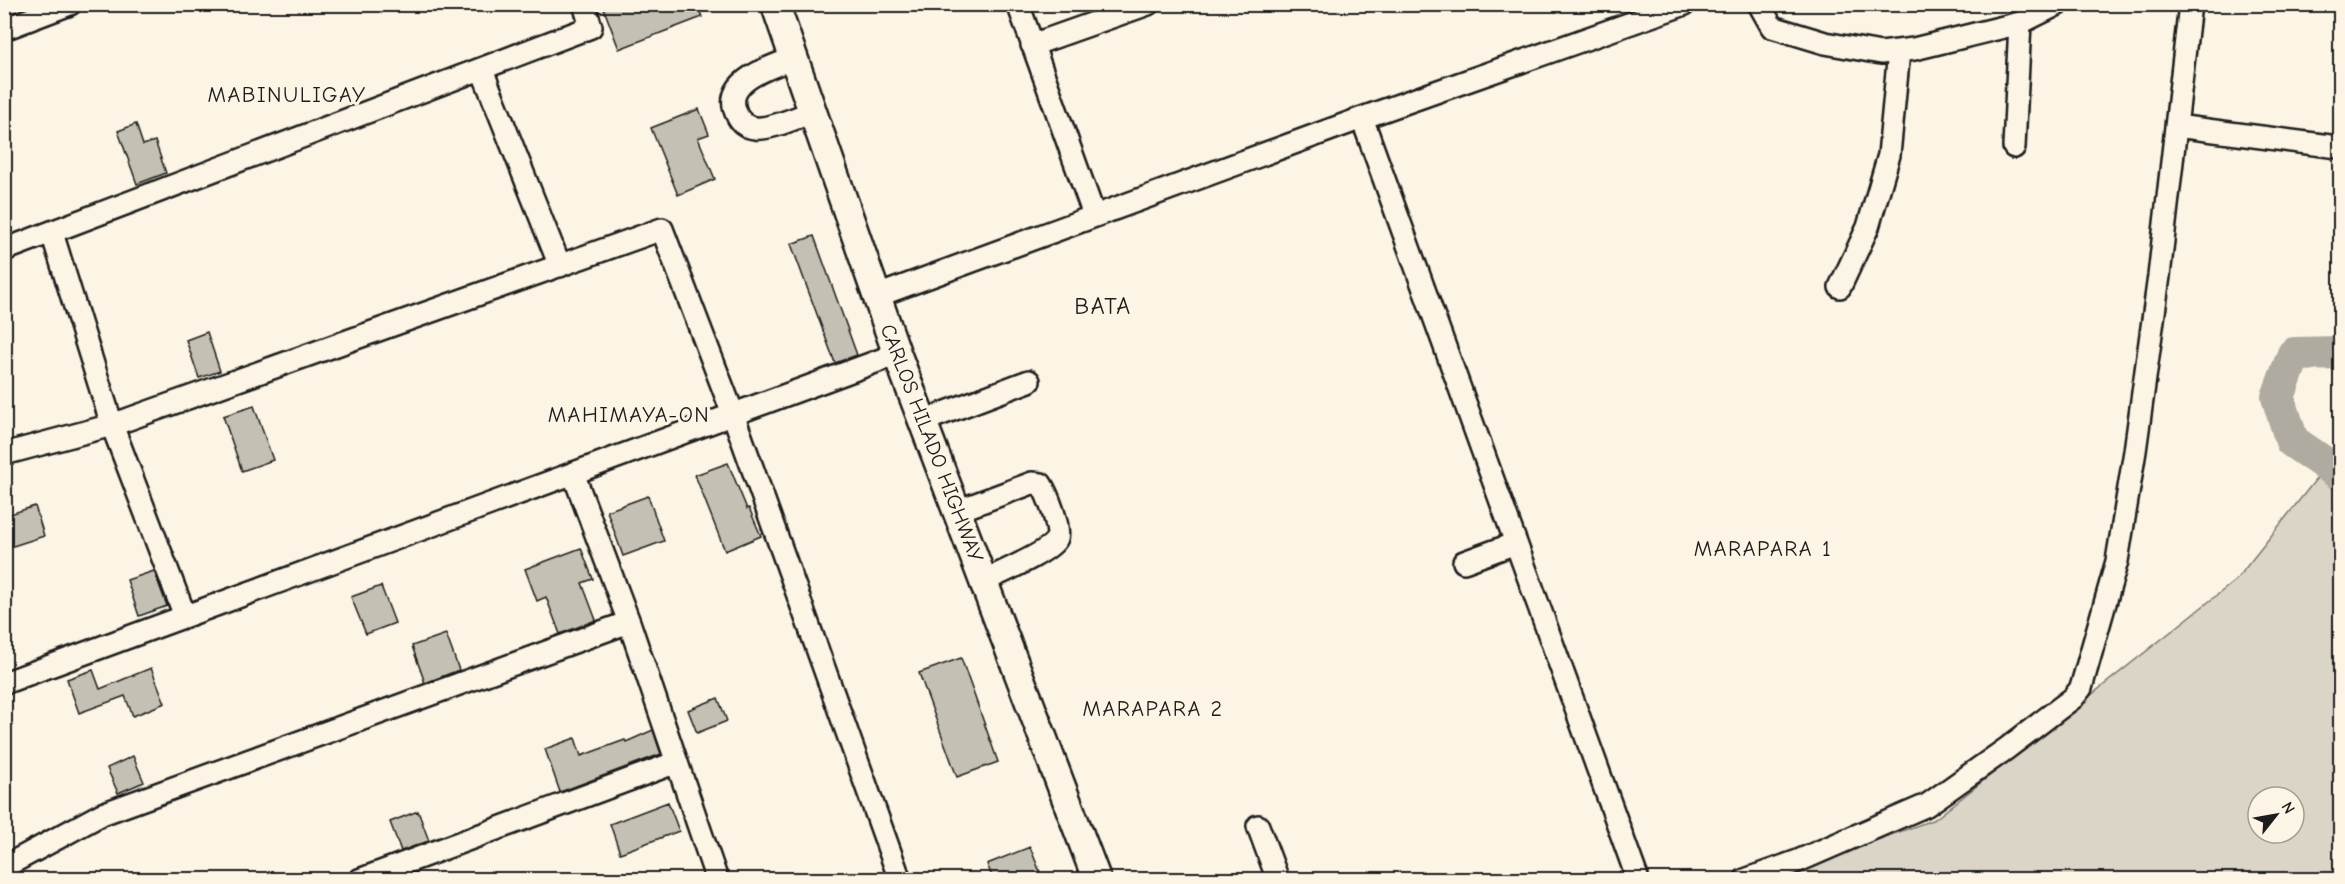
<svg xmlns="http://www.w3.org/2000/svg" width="2345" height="884" font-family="'Comic Neue',sans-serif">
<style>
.green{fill:#dbd5c8;stroke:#7c7872;stroke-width:1.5;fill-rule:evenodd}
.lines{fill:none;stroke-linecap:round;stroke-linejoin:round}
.river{stroke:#b0aba1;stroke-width:34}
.building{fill:#c4c0b3;stroke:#1c1c1c;stroke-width:1.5}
.minor-casing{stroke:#1c1c1c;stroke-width:26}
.major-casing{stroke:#1c1c1c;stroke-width:32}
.minor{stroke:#fcf5e5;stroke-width:21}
.major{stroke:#fcf5e5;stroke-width:27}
.labels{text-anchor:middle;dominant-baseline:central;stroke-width:6;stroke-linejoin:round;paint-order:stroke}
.street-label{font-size:21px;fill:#1c1c1c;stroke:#fcf5e5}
.neighbourhood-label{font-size:22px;letter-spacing:1.5px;fill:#1c1c1c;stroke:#fcf5e5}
.quarter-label{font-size:24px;letter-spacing:1.5px;fill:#1c1c1c;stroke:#fcf5e5}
</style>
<rect width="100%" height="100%" fill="#fcf5e5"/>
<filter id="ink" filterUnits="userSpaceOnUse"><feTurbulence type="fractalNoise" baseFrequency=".0167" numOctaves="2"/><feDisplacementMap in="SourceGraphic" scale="12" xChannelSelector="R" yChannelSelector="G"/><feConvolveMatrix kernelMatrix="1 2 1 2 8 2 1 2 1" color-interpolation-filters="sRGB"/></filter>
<g filter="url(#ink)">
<path class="green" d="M2340,449V676L2338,678L2340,692V875L2338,879L1767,880L1935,819L2236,580ZM2258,797H2294V833H2258Z"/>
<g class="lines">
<path class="river" d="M2340,353L2294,354L2278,397L2292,441L2340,474"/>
</g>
<path class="building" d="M602,4H697L702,17L619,49Z
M699,109L709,134L698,138L715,179L678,195L651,128Z
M136,124L143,145L155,141L166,173L137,184L118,131Z
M814,236L857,355L835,363L791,244Z
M207,332L220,371L199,378L186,340Z
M254,406L273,460L242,471L223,416Z
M728,463L747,509L749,508L761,536L725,551L695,475Z
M648,496L664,541L623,556L607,511Z
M35,506L44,536L4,549V516Z
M581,548L593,579L582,583L596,620L560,634L546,597L537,601L525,569Z
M154,571L167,606L139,616L127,580Z
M381,586L395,623L366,634L351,597Z
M446,634L459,670L425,683L412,646Z
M961,658L998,762L957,777L919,673Z
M151,668L165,703L133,716L125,696L79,713L67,679L93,670L100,689Z
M718,698L727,721L697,733L688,710Z
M653,730L661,754L560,792L545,749L575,738L581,756L625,740L626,742Z
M133,756L144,782L118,793L107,768Z
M668,802L679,831L620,853L610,824Z
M418,811L429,841L401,851L390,822Z
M1030,847L1040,872L1021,879H993L987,864Z"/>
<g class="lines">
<g class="minor-casing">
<path id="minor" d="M1018,4L1094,215
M1759,4L1772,27L1825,43L1881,53L1914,49L2020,23L2058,4
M4,29L70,4
M1032,45L1148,4
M794,58C771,67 720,81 737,115C740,122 746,127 755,128C770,130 797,117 813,112
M482,70L560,266
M1362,118L1638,880
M2176,126L2338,147
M2014,147L2020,23
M52,233L112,425L185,616
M4,250L591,27L584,4
M1840,287L1868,227L1889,155L1899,51
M877,296L1362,118L1685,4
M923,421L1029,381
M4,454L112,425L662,229L733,414L900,880
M573,473L629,622L717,880
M957,511L1032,483L1041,484C1047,493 1061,528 1057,538C1052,551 998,574 984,581
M1464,562L1516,543
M4,683L897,354
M1258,826L1278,880
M4,867L102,814L629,622
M359,880L677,762
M1745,880L1798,861L1927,805L2006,749L2073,698L2081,688L2117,561L2135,451L2159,276L2190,4"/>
</g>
<g class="major-casing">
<path id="major" d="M775,4L897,354L1097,880"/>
</g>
<use href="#minor" class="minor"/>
<use href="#major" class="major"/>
</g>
</g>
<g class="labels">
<g class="street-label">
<text transform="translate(932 443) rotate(69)">CARLOS HILADO HIGHWAY</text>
</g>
<g class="neighbourhood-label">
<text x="287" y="95">MABINULIGAY</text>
<text x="629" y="415">MAHIMAYA-ON</text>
<text x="1763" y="549">MARAPARA 1</text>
<text x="1153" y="709">MARAPARA 2</text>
</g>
<g class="quarter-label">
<text x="1103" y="306">BATA</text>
</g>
</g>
<rect width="2345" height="884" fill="none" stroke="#fcf5e5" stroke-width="24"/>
<rect x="12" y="12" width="2321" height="860" fill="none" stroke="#1c1c1c" stroke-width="2" filter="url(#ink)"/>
<g transform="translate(2276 815) rotate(59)"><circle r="28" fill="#fcf5e5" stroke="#a29e95" stroke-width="1.5"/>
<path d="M0-4.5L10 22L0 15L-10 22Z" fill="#1c1c1c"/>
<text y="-9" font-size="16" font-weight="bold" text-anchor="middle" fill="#1c1c1c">N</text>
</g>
</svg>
